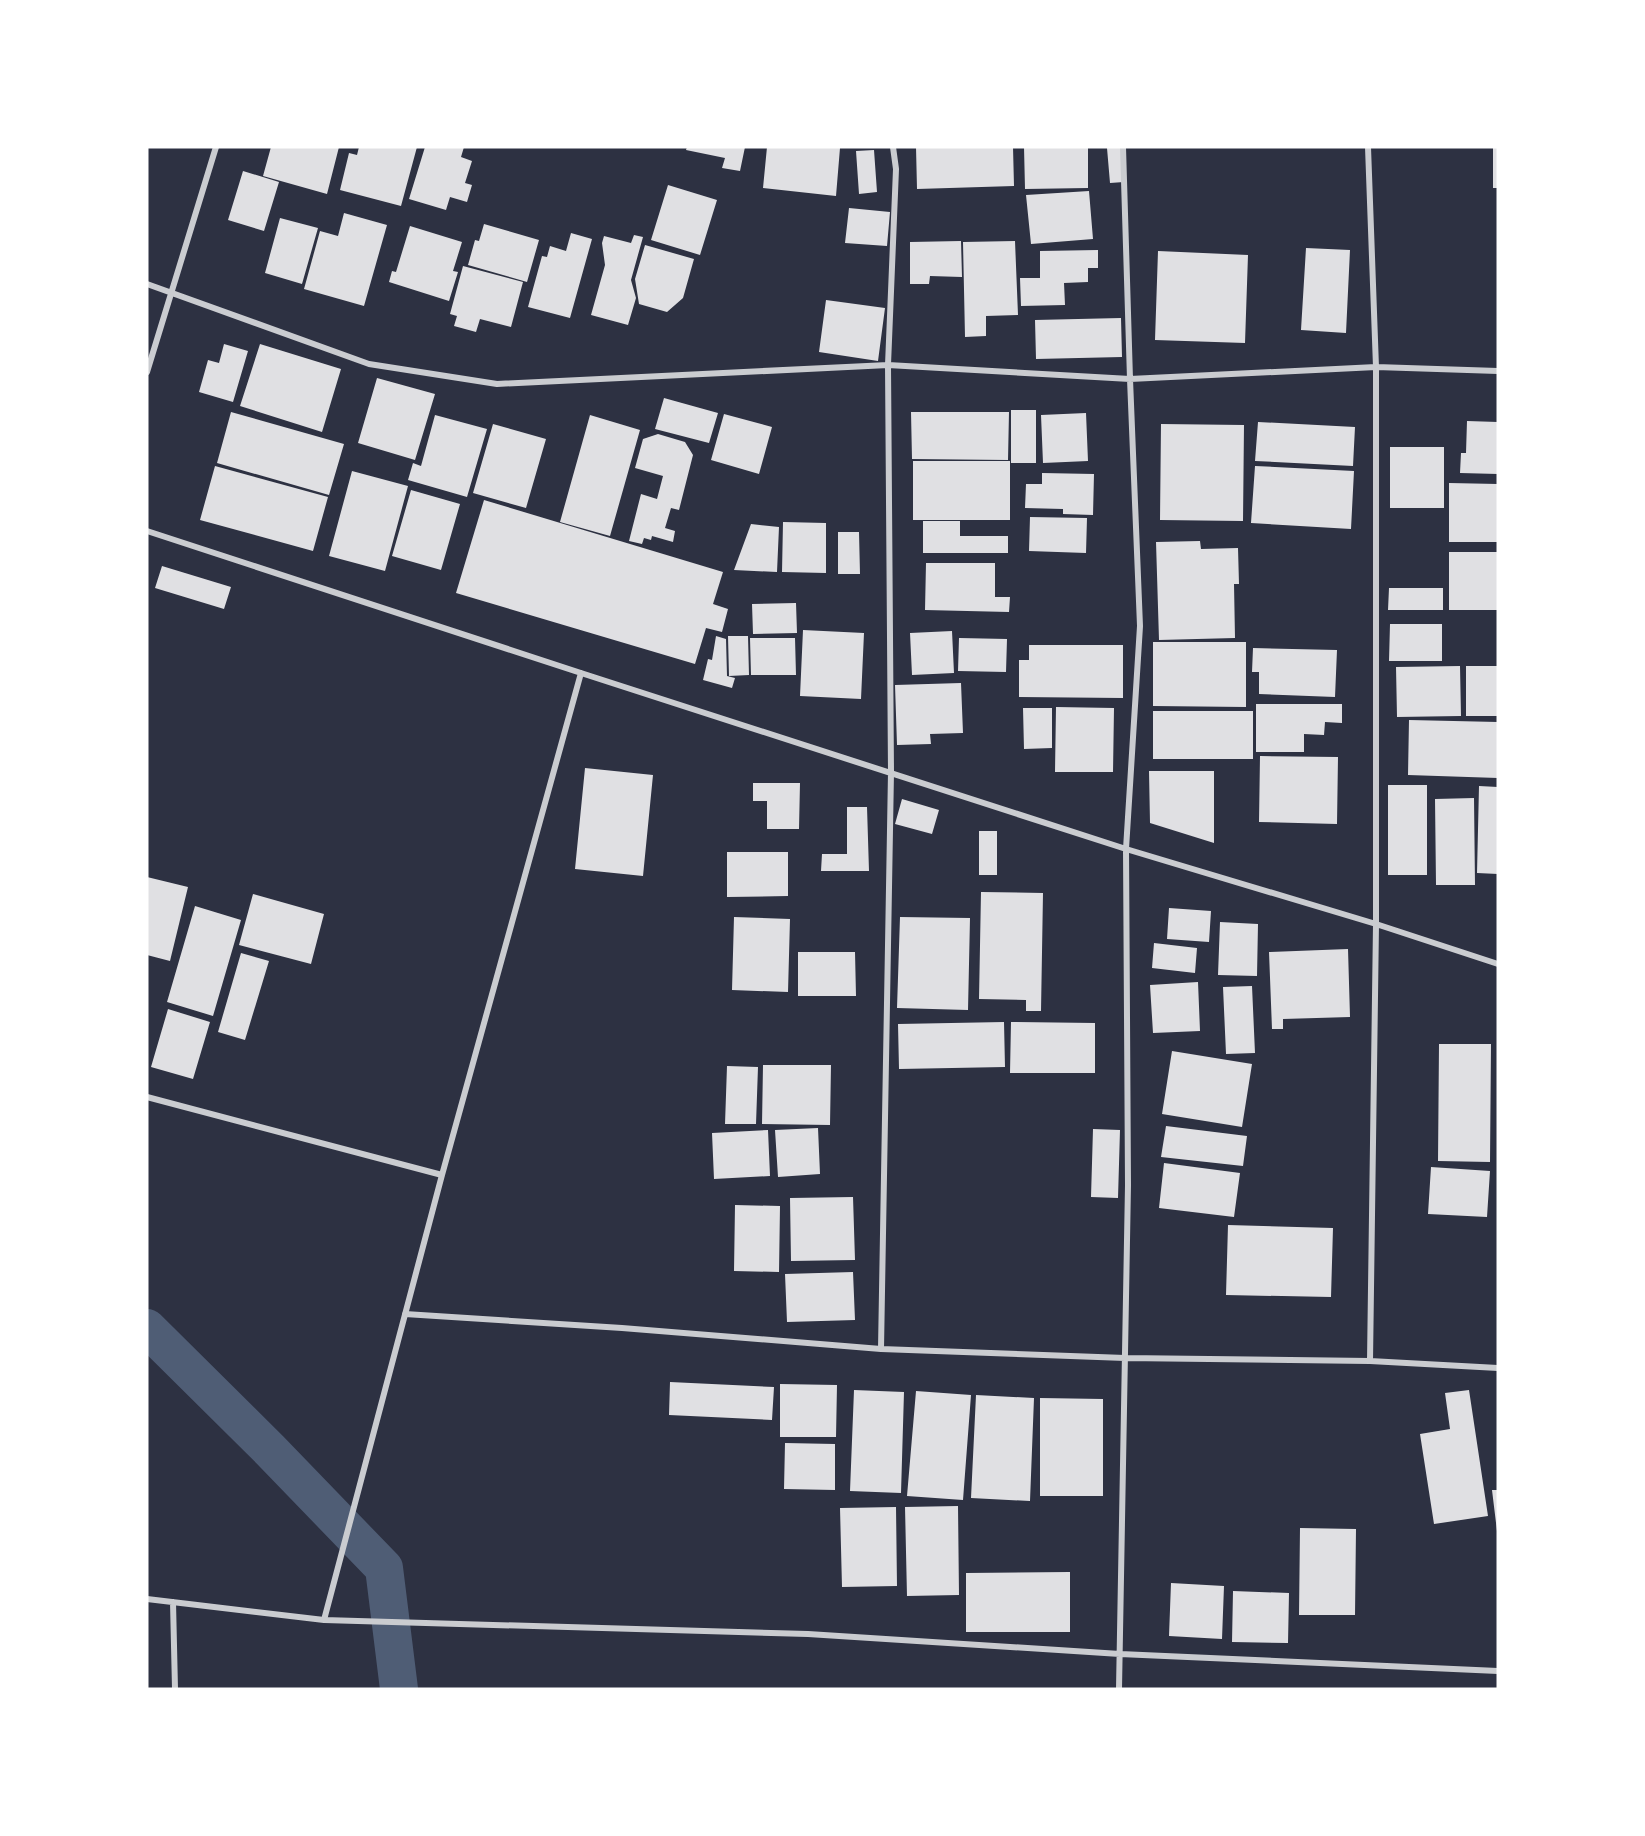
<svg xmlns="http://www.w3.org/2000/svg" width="1645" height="1836" font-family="'Golos Text',sans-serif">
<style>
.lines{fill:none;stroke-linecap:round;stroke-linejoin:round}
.canal{stroke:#4f5d75;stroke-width:38}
.building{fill:#e0e0e3}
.minor{stroke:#caccd0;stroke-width:6}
</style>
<rect width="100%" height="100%" fill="#2d3142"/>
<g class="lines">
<path class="canal" d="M147,1328L270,1450L384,1568L399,1689"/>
</g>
<path class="building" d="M271,147H339L327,194L263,176Z
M359,147H417L401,206L340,190L349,153L357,155Z
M425,147H464L461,157L472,161L465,183L472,185L467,202L450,197L446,210L409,199Z
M687,147H745L740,171L722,168L725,158L686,150Z
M767,147L840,148L836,196L763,188Z
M916,147H1013L1014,186L917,189Z
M1024,147H1088V188L1025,189Z
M1121,147L1124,182L1110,183L1107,148Z
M1493,147H1498V188H1493Z
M874,150L877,192L859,194L856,151Z
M243,171L279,182L264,231L228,220Z
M668,185L717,200L700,255L651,240Z
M1089,191L1093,239L1031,244L1026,195Z
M849,208L890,212L887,246L845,243Z
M344,213L387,225L364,306L304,289L320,231L338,236Z
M280,218L318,228L302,284L265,273Z
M484,224L539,240L527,282L468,265L475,240L479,241Z
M410,226L462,242L453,271L458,272L449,301L389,282L392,271L396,272Z
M571,233L592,239L570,318L528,307L542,256L547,257L550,246L566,251Z
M634,235L643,237L631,280L636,298L628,325L591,315L605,265L602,243L604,236L631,243Z
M961,241L962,277L930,276L929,284H910V242Z
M1015,241L1018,315L986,316V336L965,337L963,242Z
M645,245L694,259L683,298L667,312L639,304L635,279Z
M1306,248L1350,250L1346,333L1301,330Z
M1098,250V268H1088V282L1064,283L1065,305L1021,306L1020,278H1040V251Z
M1158,251L1248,255L1245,343L1155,340Z
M463,266L523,282L511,327L480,319L476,332L454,326L457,316L450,314Z
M826,300L885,308L878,361L819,352Z
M1121,318L1122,357L1036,359L1035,320Z
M224,344L248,351L233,402L199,392L208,360L219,363Z
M260,344L341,369L322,432L240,406Z
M377,378L435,394L415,460L358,443Z
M664,398L718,413L709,443L655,429Z
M1011,410H1036V463H1011Z
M231,412L344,444L329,495L217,463Z
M911,412H1009L1008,460L912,459Z
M1086,413L1088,461L1043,463L1041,415Z
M724,414L772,427L759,474L711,460Z
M435,415L487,429L467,497L408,480L413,463L421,466Z
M590,415L640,430L610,536L560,522Z
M1467,421L1498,422V474L1460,473L1461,453H1466Z
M1258,422L1355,427L1353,466L1255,461Z
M493,424L546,439L526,508L473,493Z
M1161,424L1244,425L1243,521L1160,520Z
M658,434L685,442L693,455L679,510L671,508L665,528L675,531L673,542L652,536L651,540L644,538L642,544L629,541L641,494L657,499L663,476L635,468L643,439Z
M1390,447H1444V508H1390Z
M913,461H1010V520H913Z
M215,466L328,497L313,551L200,520Z
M1255,466L1354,471L1351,529L1251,523Z
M352,471L408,486L385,571L329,556Z
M1042,473L1094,474L1093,515L1063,514V509L1025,508L1026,484H1042Z
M1449,483L1498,484V542H1449Z
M411,490L460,504L441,570L392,556Z
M484,500L723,572L713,604L728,609L722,632L706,628L695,664L456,593Z
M1030,517L1087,518L1086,553L1029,551Z
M923,521H960V536H1008V553H923Z
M783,522L826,523V573L782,572Z
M751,524L779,527L777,572L734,570Z
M838,532H859L860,574H838Z
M1200,541L1201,549L1238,548L1239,584H1234L1235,638L1159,640L1156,542Z
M1449,552H1498V610H1449Z
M926,563H995V597H1010L1009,612L925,610Z
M162,566L231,587L224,609L155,588Z
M1389,588H1443V610H1388Z
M796,603L797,633L753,634L752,604Z
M1390,624H1442V661H1389Z
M803,630L864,633L861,699L800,696Z
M952,631L954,673L912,675L910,633Z
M716,636L726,639L727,676L735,678L732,688L703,680L708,659L712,660Z
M728,636H748L749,675L729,676Z
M750,638H795L796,675H751Z
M959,638L1007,639L1006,672L958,671Z
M1153,642H1246V707L1153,706Z
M1029,645H1123V698L1019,697V660H1029Z
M1253,648L1337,650L1335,697L1259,694V672H1252Z
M1460,666L1461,716L1397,717L1396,667Z
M1466,666H1498V716H1466Z
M961,683L963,733L930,734L931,744L897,745L895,685Z
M1256,704H1342V723L1325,722L1324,735L1304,734V752H1256Z
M1056,707L1114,708L1113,772H1055Z
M1023,708H1052V748L1024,749Z
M1153,711H1253V759H1153Z
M1409,720L1498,722V778L1408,775Z
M1260,756L1338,757L1337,824L1259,822Z
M585,768L653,775L643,876L575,869Z
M1149,771H1214V843L1150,823Z
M753,783H800L799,829H767V801H753Z
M1388,785H1427V875H1388Z
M1479,786L1498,787V874L1477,873Z
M1474,798L1475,885H1436L1435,799Z
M902,799L939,810L932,834L895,824Z
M847,807H867L869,871H821L822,854H847Z
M979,831H997V875H979Z
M727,852H788V896L727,897Z
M147,877L188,887L170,961L147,955Z
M981,892L1043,893L1041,1011H1026V1000L979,999Z
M253,894L324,914L311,964L239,945Z
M195,906L241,920L213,1016L167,1002Z
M1169,908L1211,911L1209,942L1167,939Z
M734,917L790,919L788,992L732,990Z
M900,917L970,918L968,1010L897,1008Z
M1220,922L1258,924L1257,976L1218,975Z
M1154,943L1197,948L1195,973L1152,968Z
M1348,949L1350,1017L1283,1019V1029H1272L1269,952Z
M798,952H855L856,996H798Z
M241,953L269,961L245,1040L218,1032Z
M1198,982L1200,1031L1153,1033L1150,985Z
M1252,986L1255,1053L1226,1054L1223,987Z
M168,1009L210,1022L193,1079L151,1067Z
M1004,1022L1005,1067L899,1069L898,1024Z
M1011,1022L1095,1023V1073H1010Z
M1439,1044H1491L1490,1162L1438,1161Z
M1172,1051L1252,1064L1242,1127L1162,1114Z
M763,1065H831L830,1125L762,1124Z
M727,1066L758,1067L756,1124H725Z
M1166,1126L1247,1136L1243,1166L1161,1157Z
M818,1128L820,1174L778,1177L775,1130Z
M1093,1129L1120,1130L1118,1198L1091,1197Z
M768,1130L770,1176L714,1179L712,1133Z
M1164,1163L1240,1173L1234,1217L1159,1208Z
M1431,1167L1490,1171L1487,1217L1428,1214Z
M853,1197L855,1260L791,1261L790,1198Z
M735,1205L780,1206L779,1272L734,1271Z
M1228,1225L1333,1228L1331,1297L1226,1295Z
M853,1272L855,1320L787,1322L785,1274Z
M670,1382L774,1387L772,1420L669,1415Z
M780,1384L837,1385L836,1437H780Z
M854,1390L904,1392L901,1493L850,1491Z
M1469,1390L1488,1516L1434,1524L1420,1434L1450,1429L1445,1393Z
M916,1391L971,1395L963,1500L907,1496Z
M976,1395L1034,1398L1030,1501L971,1498Z
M1040,1398L1103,1399V1496H1040Z
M785,1443L835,1444V1490L784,1489Z
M1492,1490H1498V1531H1497Z
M958,1506L959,1595L907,1596L905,1507Z
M896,1507L897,1586L842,1587L840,1508Z
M1300,1528L1356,1529L1355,1615H1299Z
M1070,1572V1632H966V1573Z
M1171,1583L1224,1586L1222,1639L1169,1636Z
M1233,1591L1289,1593L1288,1643L1232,1642Z"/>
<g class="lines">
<path class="minor" d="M1368,147L1376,367V924L1370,1361
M147,284L369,364L497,384L888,365L1130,379L1376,367L1498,371
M147,372L216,147
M147,531L581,673L1126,849L1376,924L1498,964
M147,1097L442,1175
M405,1314L622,1328L881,1349L1125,1358L1370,1361L1498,1368
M881,1349L891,772L888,365L896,169L893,147
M147,1599L324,1620L808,1634L1120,1654L1498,1671
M173,1602L175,1689
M324,1620L442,1175L581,673
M1119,1689L1128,1185L1126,849L1140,626L1130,379L1123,147"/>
</g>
<rect width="1645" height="1836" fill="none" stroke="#ffffff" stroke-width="297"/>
</svg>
